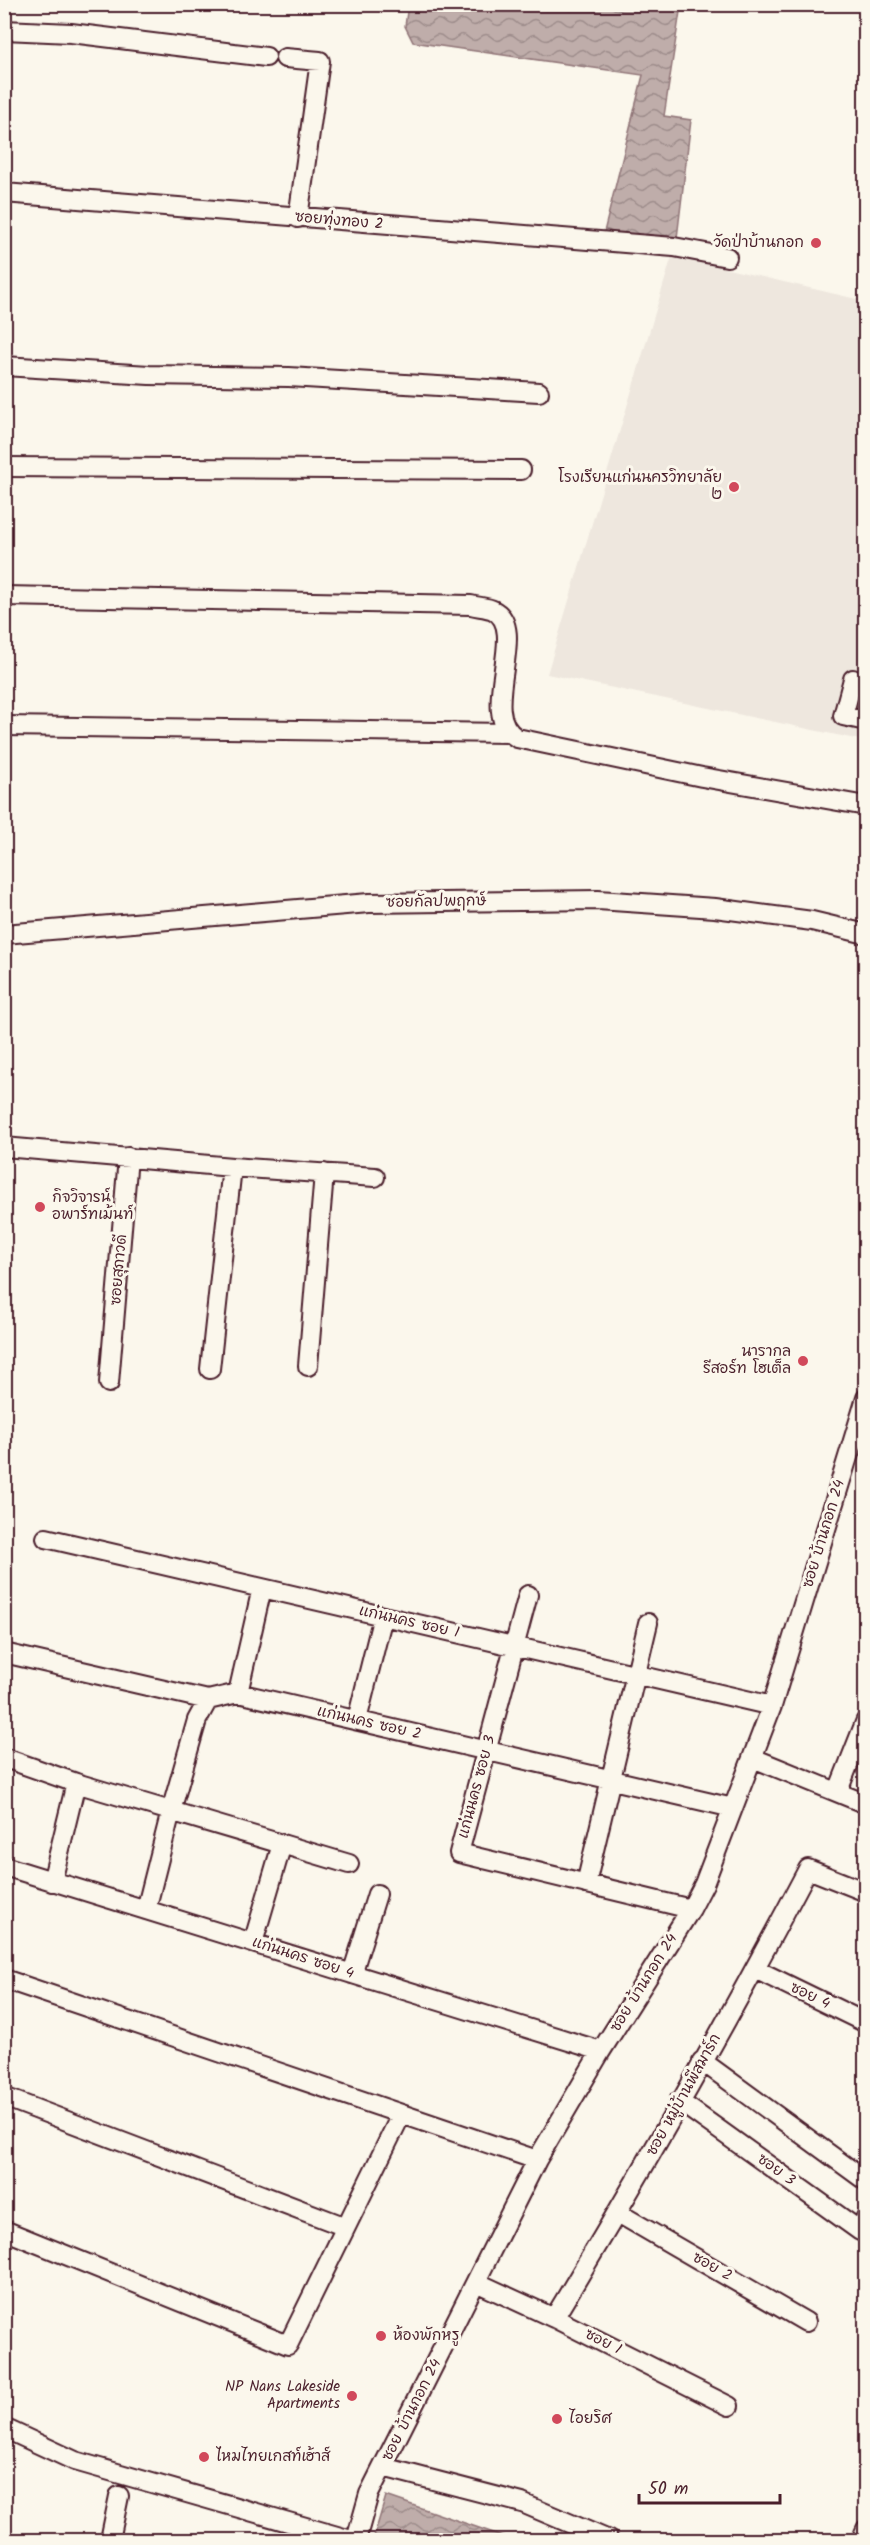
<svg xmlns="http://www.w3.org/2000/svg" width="870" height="2545" font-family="Kalam,'Playpen Sans Thai',sans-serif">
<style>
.built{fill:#eee7de}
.water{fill:url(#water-waves);stroke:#907477;stroke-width:1.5}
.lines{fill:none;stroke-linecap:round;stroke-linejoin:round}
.minor-casing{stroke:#4a1f2b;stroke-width:22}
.minor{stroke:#fbf7ec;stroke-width:18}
.poi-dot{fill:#d1495b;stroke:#fbf7ec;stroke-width:2}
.labels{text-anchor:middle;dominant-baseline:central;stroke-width:6;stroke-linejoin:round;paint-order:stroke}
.street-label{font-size:15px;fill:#4a1f2b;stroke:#fbf7ec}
.poi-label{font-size:15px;fill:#4a1f2b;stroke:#fbf7ec;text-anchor:end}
</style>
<defs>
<pattern id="water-waves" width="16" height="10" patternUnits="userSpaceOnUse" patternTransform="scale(1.5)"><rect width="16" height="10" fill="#bfadaa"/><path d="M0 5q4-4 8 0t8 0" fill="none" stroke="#9d8c8b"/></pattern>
</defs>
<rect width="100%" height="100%" fill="#fbf7ec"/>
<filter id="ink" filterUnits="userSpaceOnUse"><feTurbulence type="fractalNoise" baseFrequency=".0167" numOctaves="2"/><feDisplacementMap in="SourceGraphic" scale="12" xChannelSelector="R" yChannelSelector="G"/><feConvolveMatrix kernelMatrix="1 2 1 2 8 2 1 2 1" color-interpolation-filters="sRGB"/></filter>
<g filter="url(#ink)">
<path class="built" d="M672,256L865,301V741L547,674Z"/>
<path class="water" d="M408,5H681L664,116L691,120L677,238L604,232L643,75L413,42L405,26Z
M386,2496L514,2540H373Z"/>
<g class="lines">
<g class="minor-casing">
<path id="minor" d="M4,30L71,33L266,57
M285,58L320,61L298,218
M4,193L674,247L727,257
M4,366L149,375L289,377L539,392
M4,467L521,470
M4,596L471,605C478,607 487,607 493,610C531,629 475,714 517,738L702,777L866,806
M853,679L843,716L866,721
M4,726L508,733
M4,934L369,903L598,900L715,908L812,921L866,934
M4,1147L232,1167L375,1177
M308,1366L324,1173
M210,1369L232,1167
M109,1383L128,1157
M46,1538L772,1706
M528,1595L459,1853L691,1909
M4,1653L208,1700L238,1693L733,1808
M238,1693L262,1588
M357,1720L383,1616
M5,1758L76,1783L349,1864
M753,1758L866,1804
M838,1791L866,1720
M4,1866L601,2051
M52,1882L76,1783
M586,1884L648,1623
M146,1910L171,1811L197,1720L208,1700
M253,1943L282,1844
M755,1969L866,2023
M352,1974L377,1894
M4,1979L537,2160
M702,2061L866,2181
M4,2097L346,2227
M679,2101L860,2231L866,2217
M618,2213L806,2322
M4,2230L288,2345L401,2115
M476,2282L554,2318L729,2406
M554,2318C643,2171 728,2021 808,1869L866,1892
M4,2428L75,2461L351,2540
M383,2467L522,2503L609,2540
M110,2540L119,2496
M356,2540L369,2494L537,2160L601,2051L691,1909L704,1884L772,1706L866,1398
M861,2540L866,2529"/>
</g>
<use href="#minor" class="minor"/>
</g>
</g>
<g class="poi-dot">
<circle cx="816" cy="243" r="6"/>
<circle cx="734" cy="487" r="6"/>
<circle cx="40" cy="1207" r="6"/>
<circle cx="803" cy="1361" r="6"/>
<circle cx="381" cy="2336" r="6"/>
<circle cx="352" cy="2396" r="6"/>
<circle cx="557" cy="2419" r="6"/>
<circle cx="204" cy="2457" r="6"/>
</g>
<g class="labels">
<g class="street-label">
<text transform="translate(339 221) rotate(5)">ซอยทุ่งทอง 2</text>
<text transform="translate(436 902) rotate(-1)">ซอยกัลปพฤกษ์</text>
<text transform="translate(119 1270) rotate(-85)">ซอยสุภาวดี</text>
<text transform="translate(824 1534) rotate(-73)">ซอย บ้านกอก 24</text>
<text transform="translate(409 1622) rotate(13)">แก่นนคร ซอย 1</text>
<text transform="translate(369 1723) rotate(13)">แก่นนคร ซอย 2</text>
<text transform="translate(477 1787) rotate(-75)">แก่นนคร ซอย 3</text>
<text transform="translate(303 1958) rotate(18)">แก่นนคร ซอย 4</text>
<text transform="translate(644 1983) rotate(-58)">ซอย บ้านกอก 24</text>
<text transform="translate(810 1996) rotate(26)">ซอย 4</text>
<text transform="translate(684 2095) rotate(-61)">ซอย หมู่บ้านพีสมาร์ก</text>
<text transform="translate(776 2170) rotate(36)">ซอย 3</text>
<text transform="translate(712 2267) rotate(30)">ซอย 2</text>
<text transform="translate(603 2342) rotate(27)">ซอย 1</text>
<text transform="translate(412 2410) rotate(-63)">ซอย บ้านกอก 24</text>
</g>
<g class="poi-label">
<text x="804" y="243">วัดป่าบ้านกอก</text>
<text x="722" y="478">โรงเรียนแก่นนครวิทยาลัย<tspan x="722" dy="17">๒</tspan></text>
<text x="52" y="1198" text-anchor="start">กิจวิจารน์<tspan x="52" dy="17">อพาร์ทเม้นท์</tspan></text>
<text x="791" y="1352">นารากูล<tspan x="791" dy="17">รีสอร์ท โฮเต็ล</tspan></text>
<text x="393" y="2336" text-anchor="start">ห้องพักหรู</text>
<text x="340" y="2387">NP Nans Lakeside<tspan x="340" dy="17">Apartments</tspan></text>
<text x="569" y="2419" text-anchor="start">ไอยริศ</text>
<text x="216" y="2457" text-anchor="start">ไหมไทยเกสท์เฮ้าส์</text>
</g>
</g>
<rect width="870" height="2545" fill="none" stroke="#fbf7ec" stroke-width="24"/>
<rect x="12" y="12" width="846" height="2521" fill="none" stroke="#4a1f2b" stroke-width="2" filter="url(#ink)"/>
<path d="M639 2494v9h141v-9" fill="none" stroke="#4a1f2b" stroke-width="3"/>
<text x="648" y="2494" font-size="18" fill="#4a1f2b" stroke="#fbf7ec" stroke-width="4.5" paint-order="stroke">50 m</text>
</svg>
